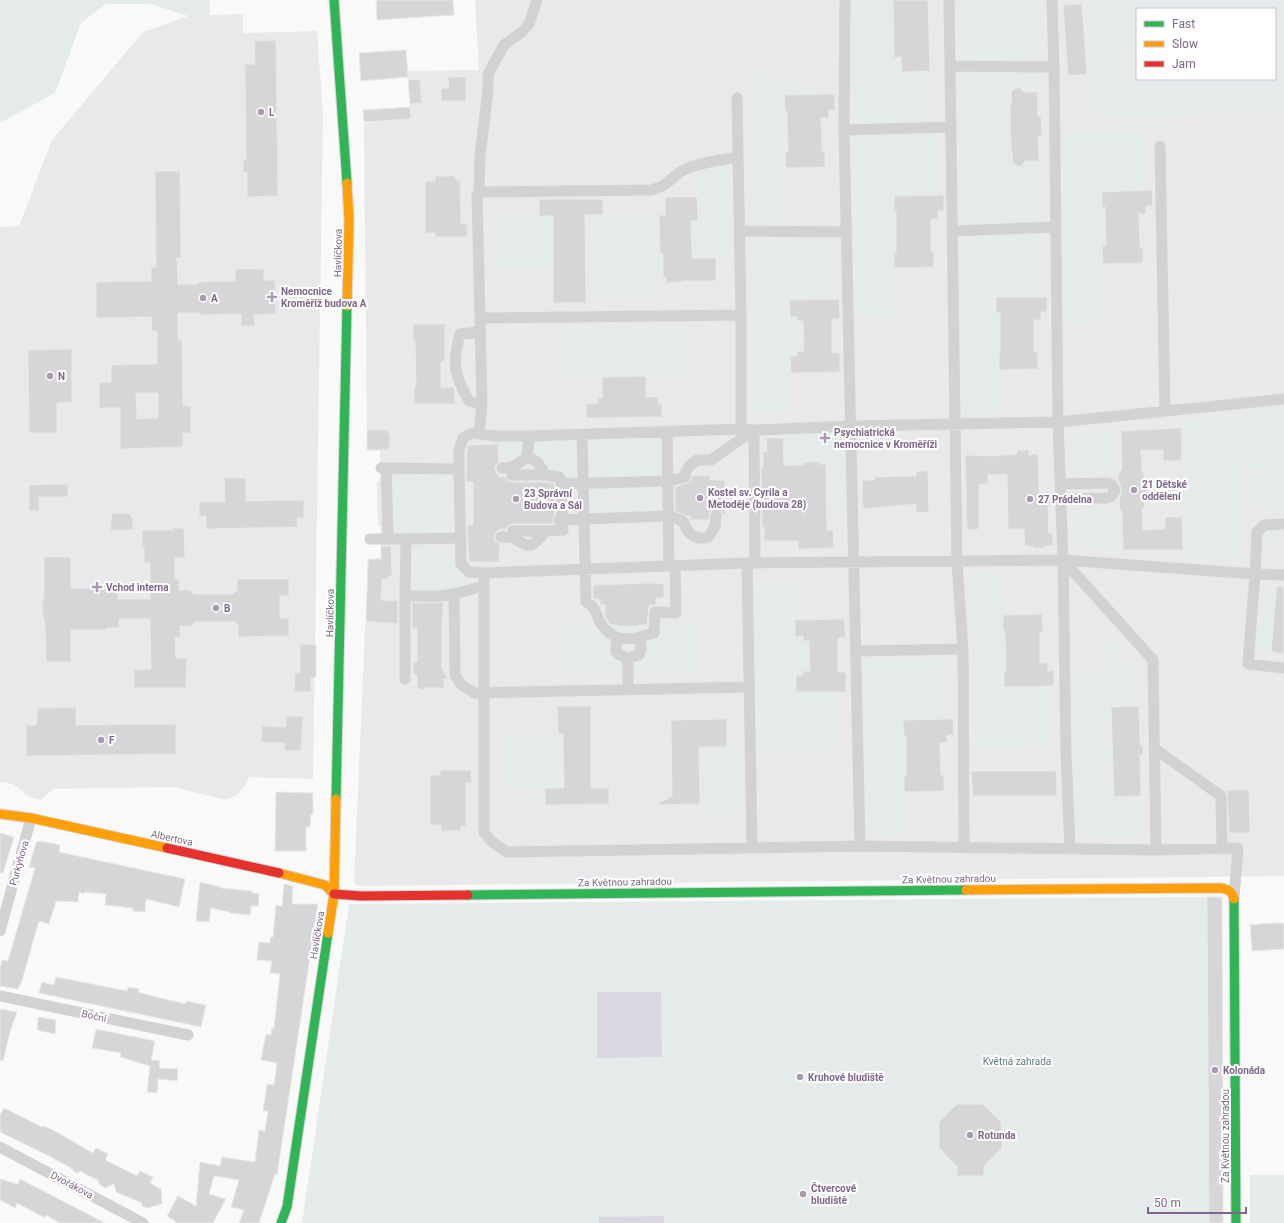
<svg xmlns="http://www.w3.org/2000/svg" width="1284" height="1223" font-family="Roboto,sans-serif">
<style>
.built{fill:#e9e9eb}
.green{fill:#e5ebea;fill-rule:evenodd}
.water{fill:#dbd7e0}
.building{fill:#d6d6d8;stroke:#e8e8e8;fill-rule:evenodd}
.lines{fill:none;stroke-linecap:round;stroke-linejoin:round}
.fast-casing{stroke:#d6d4d7;stroke-width:11}
.slow-casing{stroke:#d6d4d7;stroke-width:11}
.jam-casing{stroke:#d6d4d7;stroke-width:11}
.street{stroke:#d2d1d3;stroke-width:11}
.fast{stroke:#30b455;stroke-width:9}
.slow{stroke:#ff9f0a;stroke-width:9}
.jam{stroke:#e5322d;stroke-width:9}
.poi-dot{fill:#a999b1;stroke:#fff;stroke-width:1.5}
.labels{text-anchor:middle;dominant-baseline:central;stroke-width:4;stroke-linejoin:round;paint-order:stroke}
.poi-label{font-size:10px;font-weight:bold;fill:#7f668b;stroke:#fff;text-anchor:start}
.street-label{font-size:10px;fill:#7f668b;stroke:#fff}
.park-label{font-size:10px;fill:#617a7b;stroke:#fff}
</style>
<rect width="100%" height="100%" fill="#f8f9f8"/>
<path class="built" d="M475,0H1083L1092,116L1284,114V876L359,886L355,884L354,882L368,563L371,559L381,558L380,450H370L367,446L364,123L411,119L410,104L422,103L420,80L408,81L407,71L479,70Z
M243,14V33L317,31L323,113L313,779L249,777L245,786L237,795L227,799H221L174,787L53,789L41,800L28,796L13,784L0,782V227L19,226L52,140L143,32L188,16Z"/>
<path class="green" d="M0,0H210V15L188,16L151,4H106L81,23L55,93L0,123Z
M851,0H892V16H900L901,36H893L894,58L901,57L930,71L931,122L854,125Z
M954,0H1039L1041,55L1037,59L965,60L960,56L955,49Z
M1083,0H1284V114L1092,116ZM1137,9H1275V79H1137Z
M747,72L828,94L784,95L785,111H787L788,152H785V222L749,223Z
M959,72L1037,73V92H1024L1020,88H1015L1011,92L1012,103L1010,104L1013,162L1016,166H1022L1025,161H1039V221L962,224Z
M1063,132H1144V191H1094L1102,192V206L1105,207L1106,246L1102,247L1104,321L1065,326Z
M934,135L937,196H894L895,316H856L853,137Z
M730,162L729,257L698,258L693,256L692,253V222L698,221L696,168Z
M510,209H516V215L553,216V269H496V215H510Z
M588,215H659V254H667L663,272L657,273L658,296H588Z
M1039,236L1041,297H997L1000,313V354H999V413L965,414L962,237Z
M828,241L830,299L789,300L790,317H797V321H803L804,351L798,350L797,356H790V412H752L750,242Z
M691,328L690,375L557,378L556,330Z
M1284,406V468L1251,469L1245,464L1242,412Z
M1238,415L1242,559L1183,557L1181,461H1187L1186,428H1181L1180,421Z
M1113,431V471L1075,472L1074,438L1077,432Z
M844,432V512L827,515L826,465L819,464V462H804L796,478L767,452L759,451C759,444 756,437 764,434Z
M665,436L666,480L585,482L584,439Z
M581,439L582,481L565,482L564,474L552,475L531,454V440Z
M503,440H526L523,457L503,465Z
M1284,472V510L1263,511L1255,507C1252,501 1253,495 1253,488C1253,466 1267,472 1284,472Z
M386,473H450V524L447,529L439,533L382,534V528L378,525L377,482L380,481Z
M651,483V516L585,518L584,484ZM607,495H625V504L607,505Z
M1114,508L1115,549H1080L1076,544L1075,509Z
M1260,528H1280V543H1260Z
M417,545C435,547 452,557 464,570L459,590L409,595V554H412L413,551L410,550L411,546Z
M1001,572L1003,631H1005L1006,671H1004L1005,687H1048V746L972,749L969,573Z
M794,581L796,637L803,636V641H809L810,671H803V675L796,680V692H837V749L757,752L755,582Z
M1261,588L1276,592L1275,597L1276,598L1274,618H1275L1274,625L1273,626L1272,630H1274L1272,645L1271,646L1270,651H1272L1255,652Z
M411,612H416L417,662H413L414,675H417V681L408,680Z
M696,623L695,674H560V624L650,625Z
M1124,643V668H1137L1138,708L1114,723H1106V745H1114V762L1107,763V785L1116,786V796H1141L1142,835L1075,836L1073,671L1103,669V644Z
M944,659L946,719L903,720L904,735H906V776H904L905,837H873L866,824L864,660Z
M505,734H563V789L504,788Z
M741,746L742,815L700,819V757L702,752L706,749H728V747Z
M1207,897L1212,1122L1210,1223H302L349,904Z
M1250,1175H1284V1223H1250Z"/>
<path class="water" d="M597,992H661L662,1057L597,1058Z
M664,1216V1223H599V1217Z"/>
<path class="building" d="M376,0H453L454,15L377,20Z
M893,0H928L930,71L902,72L901,57L894,58Z
M1082,4L1087,74L1068,76L1063,5Z
M276,40L278,196L247,197V172H243V160H246L245,64H255L254,41Z
M406,50L408,77L361,81L359,53Z
M448,77H466V101H441V88H449Z
M420,79L422,103L410,104L408,80Z
M1015,88H1020L1024,92H1037L1038,116H1041L1042,136L1038,137L1039,161H1025L1022,166H1016L1013,162L1012,151H1011L1010,103H1012L1011,92Z
M835,94V110H829V118H821L822,151H825V167L786,168L785,152H788L787,111H785L784,95Z
M410,107L411,119L364,122L363,110Z
M155,171H180L181,258H177L178,284H198V282L235,281V269H264V280H275L276,314L254,315L255,326H241V314L199,315V313H178V339H182L183,406H191V433H183V447L120,449V408H99V383L111,382V365L157,364V331H152L151,317L96,318V282L151,281V267H156ZM136,393H158V418L137,419Z
M435,176H455L456,180H460L461,224H467V237H435V233H425V181H435Z
M1152,190L1153,206H1146V214H1139L1140,248H1143V263L1103,264L1102,246H1106L1105,207H1102V192Z
M944,195V211H938V219H931V251H934V267L894,268V252H896V212H894V196Z
M665,197H697L698,221H691L692,258H716V281H682V282L666,283V277L663,278V254H660L659,215H665Z
M539,199H603V215H585L586,303H553V216H539Z
M996,297H1047V312H1041V320H1034V352H1038V369L999,370V354H1000V313H996Z
M839,299L840,319H832V353L840,352V372L791,373L790,356H797V351H804L803,321H797V317H790L789,300Z
M413,324H445V360L441,362V388L454,387L455,404H414V387H416L415,341H413Z
M72,349V402L57,403V433H29L28,350Z
M646,376V397H658V403H662V417L586,418V404L598,403V398H602V377Z
M1181,428V434L1182,435L1181,461H1163V450H1141L1142,472H1144V479H1148V501L1144,502L1145,508H1142L1143,530L1165,529V517H1182L1183,550H1123L1122,512L1119,508L1120,496L1122,492L1118,479L1119,473L1122,469L1121,431Z
M367,430H387V432L390,433V448H387V450H367Z
M766,438H783L784,465H804V462H819V464H826L827,530H833L834,548L798,549V541H764V527H762L761,467H763V452H767Z
M498,444L499,462L496,465L495,468L496,472L499,474V477H506L508,481L512,482H544L554,483L555,514L553,517V524H513L509,525L506,529H500L497,531L494,537L495,541L500,544L499,562H469L467,525H473V482H466L467,449L468,445Z
M1017,450H1029V455L1038,454L1039,492H1052V504H1048L1049,533H1053V546H1045V548H1033V546H1025L1024,529H1008L1007,474L988,475V484H979V529L967,530L965,455L994,456L1017,454Z
M916,471H928L929,512L916,513V504L863,509L862,480H874V477L916,476Z
M710,475V480H725V515H723L720,510L716,508L710,511L709,520H691L690,516H687L675,511V487L690,482L692,476Z
M224,478H246V501L304,500V518H297L298,527L206,529V516H199V502H225Z
M68,484V497H39V511H29V485Z
M112,513L131,514V518H133V530H110Z
M172,528H184L185,558H175V579H179V590H190L194,594H234V591H237V579H289V596H280V618H289V636L238,637V624H235V622H195L191,626H180V638L175,637L176,658H187L186,688H134V670L151,669L150,619H119V628H107L106,630H71V662H46L45,626L42,608L44,594V557H71V588L106,589V592L118,591V599H150V563H144V548H142V530H173Z
M381,546H391L392,576H388L389,579H382L381,600L398,601V624L366,621L368,563L369,559H381Z
M649,583L664,584V598H656V605H649L647,625H638V626H617V625H611L605,616V605H600V600L593,598V585Z
M1277,586H1284V654L1272,652V650H1271Z
M443,602V618H442V668L448,679H444V688H426L422,690L417,688V675H414L413,672V662H417V628H412V603Z
M1042,614L1043,632H1040V663H1048V671L1054,670V686L1004,687V671H1006L1005,631H1003V615Z
M844,619L846,638H838V672H846V692H796V675H803V671H810L809,641H803V636L795,637V620Z
M300,644L316,645V677H311V692H294L295,673H300Z
M557,706H591V788H609V804L545,805V788H564L563,734H558Z
M1139,706L1140,745L1143,746V755H1140L1141,796L1114,797L1111,707Z
M76,707V725L176,724V754L26,756V725H36L38,708Z
M286,716H303L301,751H284L285,743L261,742L262,726L286,727Z
M727,719V747H699L700,804L655,805L672,796L671,720Z
M953,719L954,735H947V742L940,743L941,775H944V791L904,792V776H906V736H904L903,720Z
M440,770H471L472,782L466,783V826H461V831H441V825H430V775H440Z
M971,771H1056L1057,796H973Z
M1227,790H1249L1250,833H1229Z
M276,792L313,793V814H311L310,827H306V851H275Z
M0,833L14,837L3,873H0Z
M40,841L60,845L59,852L185,879L179,907L146,899L145,912L133,911V908L105,905L106,894L85,892L84,894L79,892L78,902L56,901L49,924L40,921L38,924L21,984H20L18,989L0,986V969L2,960L8,961L35,868L29,867L36,843Z
M200,882L221,887V888L252,891V893L259,894L258,906H251L250,915L230,913V912L211,908L209,922L196,921Z
M284,884L293,886L292,904H318L277,1175L275,1174L259,1223H239L244,1210L231,1207L239,1180L214,1176L209,1194L226,1199L213,1223H176L175,1221L167,1216L178,1196L196,1206L200,1162L220,1166L222,1157L255,1162L259,1130L265,1131L268,1111H263L267,1084L274,1085L277,1063L261,1060L266,1034L271,1035L272,1028H274L280,974L270,973L272,961L257,960L259,942L270,943L271,937H273L276,905L282,906Z
M1207,897H1222L1223,1127H1224V1139H1223V1223H1209Z
M1273,923H1284V949L1252,951L1250,925Z
M56,977L127,991L128,987L139,989L138,992L156,997L186,1004V1001L206,1005L201,1027L39,993L42,982L54,985Z
M0,1009L17,1012L10,1032L3,1061L0,1060Z
M38,1017L56,1020L55,1034L37,1030Z
M96,1029L155,1041L151,1060L160,1061L159,1068L178,1069L177,1081L158,1079L157,1093L147,1092L150,1066L120,1057L121,1053L92,1048Z
M957,1104H983L1001,1122L1002,1148L984,1166V1176H957V1166L939,1148V1122Z
M4,1108L42,1127L43,1126L53,1130L93,1153L96,1148L108,1154L105,1160L137,1176L140,1171L153,1177L150,1183L161,1189L162,1204L147,1208L142,1206V1203L133,1199L116,1192L114,1184L105,1188L99,1184L98,1180L89,1176L81,1171L77,1173L73,1171V1169L45,1154L0,1132V1115Z
M0,1179L18,1184L20,1179L105,1223H60L46,1215L45,1218L17,1203L15,1208L0,1200Z"/>
<g class="lines">
<g class="fast-casing">
<path id="fast" d="M334,0L347,183
M336,799L347,306
M468,895L966,890
M1234,899L1236,1223
M281,1223L287,1207L328,933"/>
</g>
<g class="slow-casing">
<path id="slow" d="M347,183L349,220L347,306
M0,814L31,818L167,848
M279,873L325,885L334,894
M966,890L1220,888C1228,889 1232,891 1234,899
M328,933L334,894L336,799"/>
</g>
<g class="jam-casing">
<path id="jam" d="M167,848L279,873
M334,894L361,896L468,895"/>
</g>
<path class="street" d="M845,0L844,130L860,846
M949,0L957,562L963,649L964,847
M950,66L1054,67L1052,0
M1054,67L1058,422L1063,560L1066,753L1070,848
M844,130L951,127
M1160,146L1165,411
M479,192L651,190C670,186 671,175 686,169C701,162 721,160 738,157
M740,231L847,232
M953,231L1056,227
M480,318L741,315L737,98
M480,332L460,334C452,364 454,375 469,401L482,404
M1284,399L1058,422L851,426L754,430L741,429L529,436H495L472,433L463,438L459,450V469L461,564L469,572L484,573L747,563L1063,560L1255,574L1248,664L1284,668
M741,429V315
M754,430L755,563
M667,431L669,566
M479,434L482,404L477,195L479,192L480,156L488,90V74L504,45L522,32L529,24L537,0
M582,434L586,602C599,609 594,615 602,625C606,632 613,635 620,639
M512,467V475H545
M381,468L459,469
M386,468L388,539
M502,468L512,467L527,458L529,436
M562,484L668,481L685,477L686,471L689,466L697,460H711L754,430
M1060,484L1108,483C1112,484 1114,486 1115,491L1111,497L1107,498L1061,499
M559,520L668,516C673,517 680,519 683,522C686,524 685,525 686,528C691,537 699,540 708,537L715,527L716,515
M1284,524L1264,525L1257,532L1255,574L1284,575
M501,537H511L526,545H532L541,537L545,531L563,530L561,480L559,477L545,475C541,467 538,459 527,458
M511,537L513,531H545
M370,539H406
M1063,560L1153,660L1156,850L1238,848L1234,898
M747,563L752,847
M484,573V832L492,842L507,852L860,846L1156,850
M484,586L454,594L455,674C459,684 465,688 475,693L749,687
M405,596L406,539L461,538
M636,638L654,633L655,612L676,613L675,566
M856,651L963,649
M405,679V596H439L454,594
M628,689V658L639,655L641,649L640,641L636,638L620,639L616,644V652L620,655L628,658
M1155,749L1221,796L1222,849
M0,931L31,818
M0,996L188,1035
M0,1147L143,1223"/>
<use href="#fast" class="fast"/>
<use href="#slow" class="slow"/>
<use href="#jam" class="jam"/>
</g>
<g class="poi-dot">
<circle cx="261" cy="112" r="4"/>
<path d="M270 291h4v4h4v4h-4v4h-4v-4h-4v-4h4z"/>
<circle cx="203" cy="298" r="4"/>
<circle cx="50" cy="376" r="4"/>
<path d="M823 432h4v4h4v4h-4v4h-4v-4h-4v-4h4z"/>
<circle cx="1134" cy="490" r="4"/>
<circle cx="700" cy="498" r="4"/>
<circle cx="516" cy="499" r="4"/>
<circle cx="1030" cy="499" r="4"/>
<path d="M95 581h4v4h4v4h-4v4h-4v-4h-4v-4h4z"/>
<circle cx="216" cy="608" r="4"/>
<circle cx="101" cy="740" r="4"/>
<circle cx="1215" cy="1070" r="4"/>
<circle cx="800" cy="1077" r="4"/>
<circle cx="970" cy="1135" r="4"/>
<circle cx="803" cy="1194" r="4"/>
</g>
<g class="labels">
<g class="poi-label">
<text x="269" y="112">L</text>
<text x="281" y="291">Nemocnice<tspan x="281" dy="12">Kroměříž budova A</tspan></text>
<text x="211" y="298">A</text>
<text x="58" y="376">N</text>
<text x="834" y="432">Psychiatrická<tspan x="834" dy="12">nemocnice v Kroměříži</tspan></text>
<text x="1142" y="484">21 Dětské<tspan x="1142" dy="12">oddělení</tspan></text>
<text x="708" y="492">Kostel sv. Cyrila a<tspan x="708" dy="12">Metoděje (budova 28)</tspan></text>
<text x="524" y="493">23 Správní<tspan x="524" dy="12">Budova a Sál</tspan></text>
<text x="1038" y="499">27 Prádelna</text>
<text x="106" y="587">Vchod interna</text>
<text x="224" y="608">B</text>
<text x="109" y="740">F</text>
<text x="1223" y="1070">Kolonáda</text>
<text x="808" y="1077">Kruhové bludiště</text>
<text x="978" y="1135">Rotunda</text>
<text x="811" y="1188">Čtvercové<tspan x="811" dy="12">bludiště</tspan></text>
</g>
<g class="street-label">
<text transform="translate(338 253) rotate(-89)">Havlíčkova</text>
<text transform="translate(330 613) rotate(-89)">Havlíčkova</text>
<text transform="translate(172 838) rotate(12)">Albertova</text>
<text transform="translate(19 863) rotate(-74)">Purkyňova</text>
<text transform="translate(949 879) rotate(-1)">Za Květnou zahradou</text>
<text transform="translate(625 882) rotate(-1)">Za Květnou zahradou</text>
<text transform="translate(317 935) rotate(-81)">Havlíčkova</text>
<text transform="translate(94 1016) rotate(12)">Boční</text>
<text transform="translate(1225 1136) rotate(-90)">Za Květnou zahradou</text>
<text transform="translate(72 1185) rotate(28)">Dvořákova</text>
</g>
<g class="park-label">
<text x="1017" y="1061">Květná zahrada</text>
</g>
</g>
<rect x="1136" y="8" width="140" height="72" fill="#ffffff" stroke="#ccc2d1"/>
<rect x="1144" y="21" width="20" height="6" fill="#30b455" stroke="#ccc2d1"/>
<text x="1172" y="28" font-size="12" fill="#7f668b">Fast</text>
<rect x="1144" y="41" width="20" height="6" fill="#ff9f0a" stroke="#ccc2d1"/>
<text x="1172" y="48" font-size="12" fill="#7f668b">Slow</text>
<rect x="1144" y="61" width="20" height="6" fill="#e5322d" stroke="#ccc2d1"/>
<text x="1172" y="68" font-size="12" fill="#7f668b">Jam</text>
<path d="M1148 1207v6h98v-6" fill="none" stroke="#7f668b" stroke-width="2"/>
<text x="1154" y="1207" font-size="12" fill="#7f668b" stroke="#ffffff" stroke-width="3" paint-order="stroke">50 m</text>
</svg>
